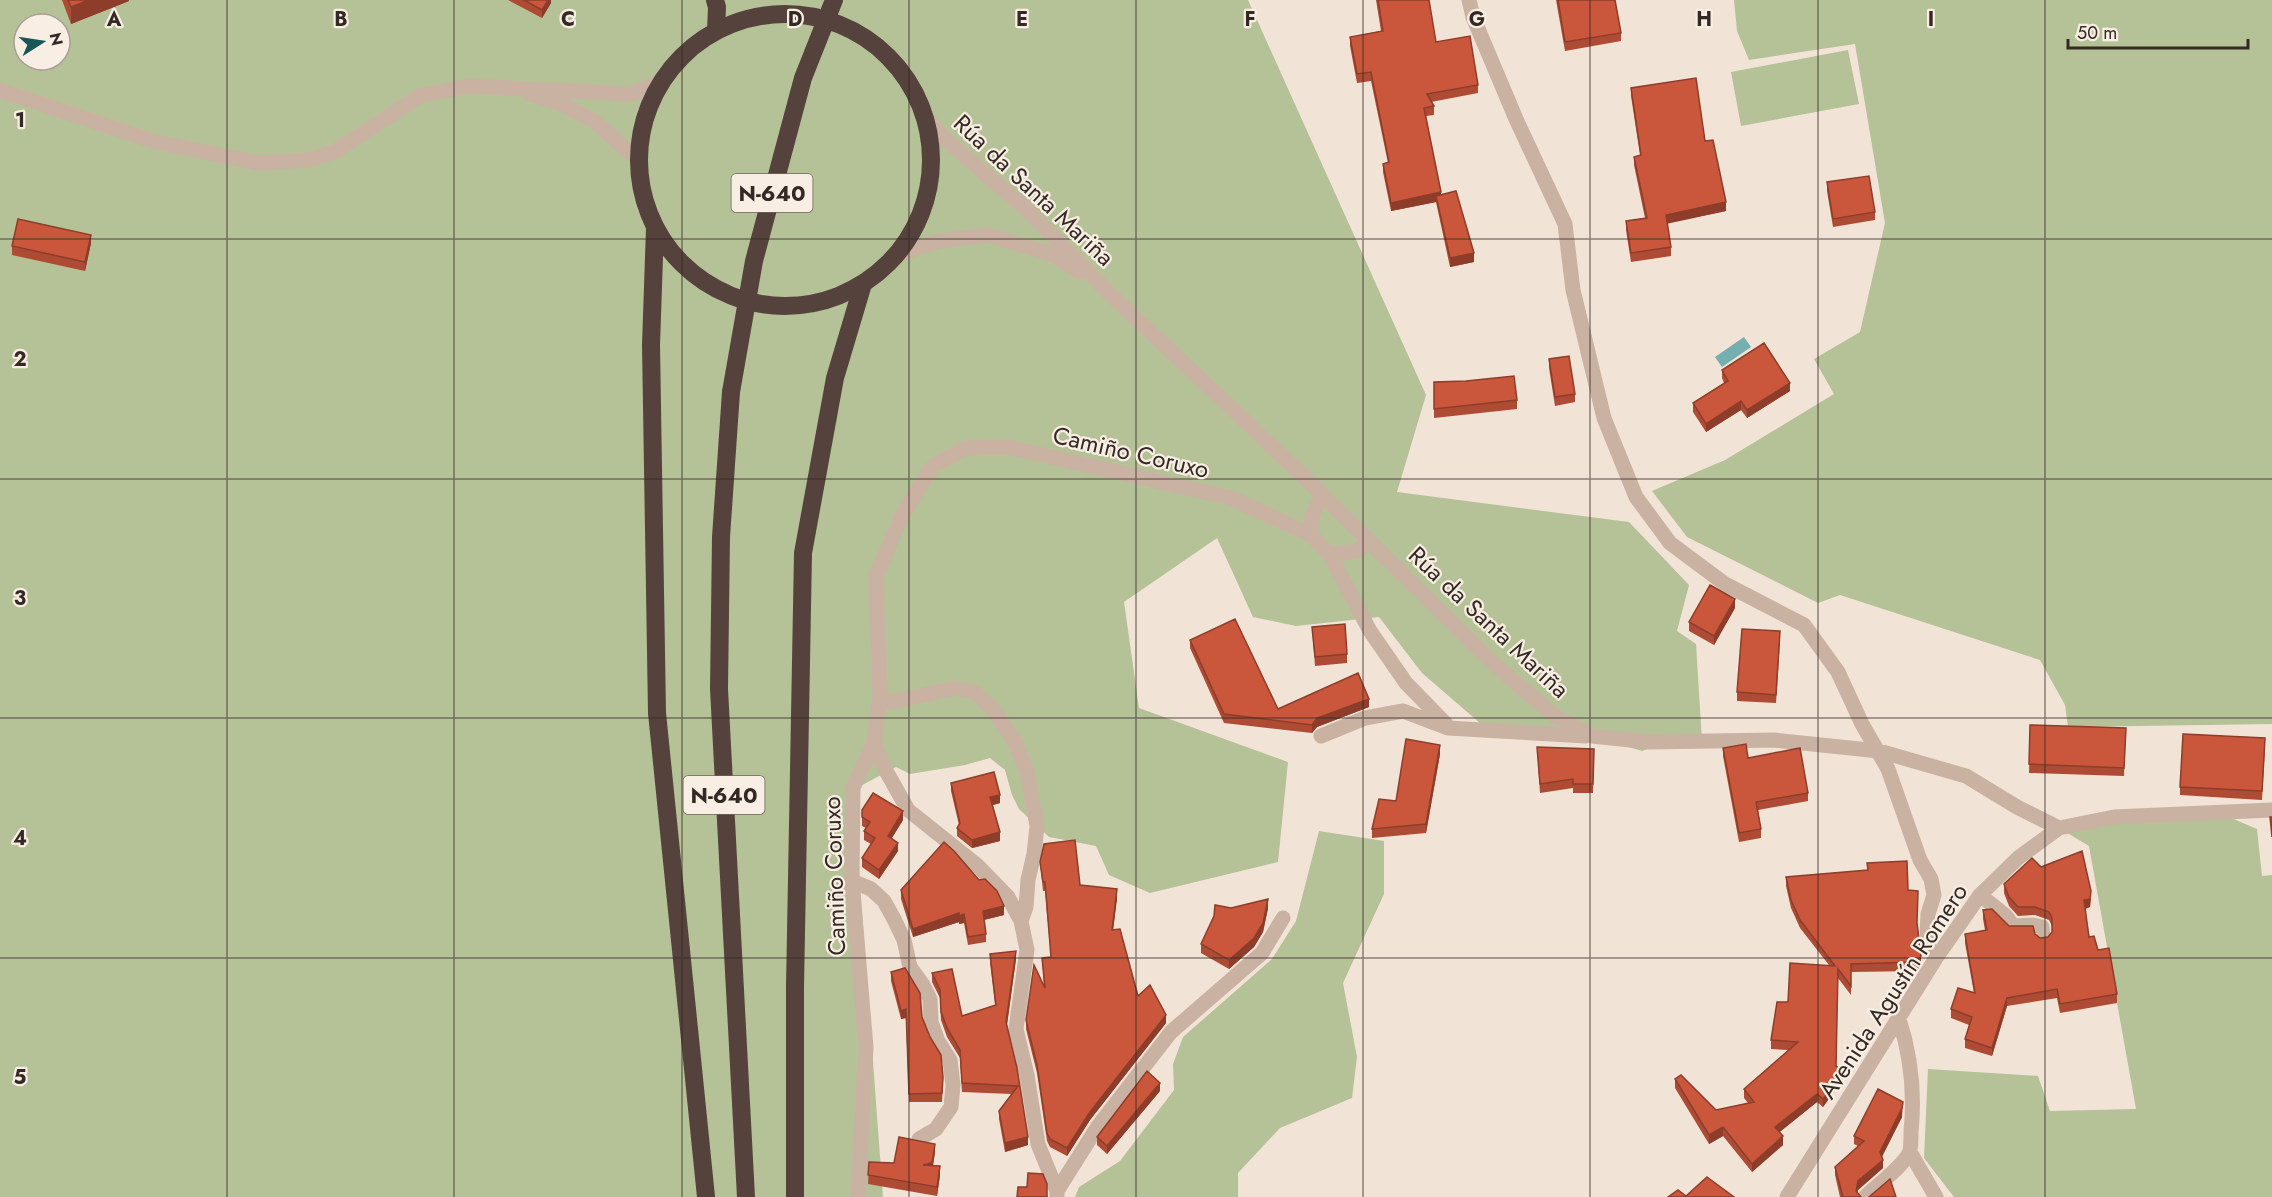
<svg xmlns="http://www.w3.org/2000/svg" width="2272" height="1197" font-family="Jost,sans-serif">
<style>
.green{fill:#b5c197;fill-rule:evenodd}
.water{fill:#75afaf}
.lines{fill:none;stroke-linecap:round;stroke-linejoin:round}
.minor{stroke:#cab2a3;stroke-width:15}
.highway{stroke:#55423c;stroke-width:18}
.highway-bridge{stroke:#55423c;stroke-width:18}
.wall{fill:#ae4b34}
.shaded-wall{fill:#8d3d2a}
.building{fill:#ca573c;stroke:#8d3d2a;stroke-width:1.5}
.grid{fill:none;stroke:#342925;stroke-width:1.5;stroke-opacity:0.55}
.labels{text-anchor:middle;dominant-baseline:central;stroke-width:4.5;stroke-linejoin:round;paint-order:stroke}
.shield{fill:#f9eee3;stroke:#6f645e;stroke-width:1.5}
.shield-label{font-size:22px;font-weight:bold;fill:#342925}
.street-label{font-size:24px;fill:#342925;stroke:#f9eee3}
.grid-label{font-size:20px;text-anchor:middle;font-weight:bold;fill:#342925;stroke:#f9eee3;stroke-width:4.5;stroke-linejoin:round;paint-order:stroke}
</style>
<rect width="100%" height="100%" fill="#f2e3d7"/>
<path class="green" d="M0,0H1248L1426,395L1397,492L1629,522L1689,585L1677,631L1696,644L1702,741L1666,742L1642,751L1592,736L1488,730L1422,673L1379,617L1296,626L1253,617L1217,538L1124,602L1139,708L1288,762L1278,862L1150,893L1109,875L1096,846L1049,837L1019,809L1012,795L1005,770L990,758L965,765L910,774L896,767L853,790L883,1197H0ZM24,24H60V60H24Z
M1734,0H2272V724L2068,727L2065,705L2040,660L1840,595L1818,603L1687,537L1652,491L1725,460L1834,394L1814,359L1860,332L1885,223L1855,44L1749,60L1737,31Z
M1848,50L1859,104L1741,126L1731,72Z
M2217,812L2257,829L2262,876L2272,875V1197H1954L1924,1158L1928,1069L2038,1076L2050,1111L2136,1109L2089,846L2059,828Z
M1319,831L1384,841V894L1343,983L1357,1057L1352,1098L1280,1128L1238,1173V1197H1075L1079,1187L1120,1161L1174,1090L1173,1064L1183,1037L1272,959L1296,921Z"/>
<path class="water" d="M1744,337L1751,347L1722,367L1715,357Z"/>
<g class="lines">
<path class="minor" d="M1469,0L1473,17L1516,119L1565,224L1573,290L1604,418L1636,497L1670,543L1725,584L1804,625L1838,672L1862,724L1888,769L1920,860L1931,879L1934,895L1928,914L1927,931L1928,946L1936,958
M0,90L156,142L259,163L310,160L336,151L419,96L468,86L632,94L662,81
M530,94L562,104L594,121L638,160
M924,115L944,138L1027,210L1114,298L1297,470L1494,664L1555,716L1592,736L1649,742L1774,740L1879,751L1966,776L2017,807L2059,828
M898,254L939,241L988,235L1054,255L1079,272
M1322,495L1312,516L1311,535L1330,555L1357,551L1370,542
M1330,555L1370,631L1406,683L1446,724
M880,697L892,702L955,688L974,692L992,708L1015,742L1027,772L1037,826L1034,854L1028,880L1026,907L1021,921
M1321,736L1365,718L1403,711L1448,728L1586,736
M874,742L885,769L908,810L977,865L1008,897L1021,921L1027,950L1016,1029L1027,1075L1038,1144L1057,1191
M852,881L871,889L884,901L894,919L904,940L910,967L923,985L930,999L931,1022L938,1041L950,1060L953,1085L951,1107L936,1129L919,1139
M1980,895L2005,915L2013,926L2033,925L2042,927L2043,937
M1910,1152L1936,1197
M858,1197L866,1047L852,881L853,788L874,742L880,697L876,576L902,516L932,467L965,448L1007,447L1231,498L1311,535
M1057,1197V1191L1098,1126L1171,1032L1262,953L1283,918
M1787,1197L1936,958L1980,895L2018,858L2059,828L2114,817L2272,810
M1865,1197C1876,1186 1905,1165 1910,1151C1911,1145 1911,1138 1911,1132C1915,1093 1911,1056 1899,1019"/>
<path class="highway" d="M715,0L717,7L716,31
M639 160a146 146 0 1 1 292 0a146 146 0 1 1-292 0Z
M655,228L651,345L657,713L706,1197
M731,392L721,537L719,689L746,1197
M795,1197V987L803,553L835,378L863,284"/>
<path class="highway-bridge" d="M731,392L754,261L803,78L834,0"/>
</g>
<path class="wall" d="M62,0H129V1L71,24Z
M508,0H551V3L542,18Z
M1376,0H1429L1436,42L1478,85V93L1431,102L1434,106V115L1426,116L1441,195L1474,262L1450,267L1436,202L1391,211L1383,172V164L1388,163L1371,81L1357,83L1350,46V37L1381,31Z
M1556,0H1615L1621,33V41L1565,51Z
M1631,88L1705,141L1726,211L1667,223L1671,247V256L1631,262L1626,230V221L1645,218L1634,165V157L1640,155L1631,96Z
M1827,182L1875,212V220L1833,227L1827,191Z
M91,243L85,271L12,255V246Z
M1549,359L1575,394V402L1555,406L1549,368Z
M1722,370L1790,391L1747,418L1741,410L1706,432L1693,412V403L1724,383L1722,378Z
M1434,382L1517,400V409L1434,418Z
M1735,608L1714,645L1689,631V622Z
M1312,627L1347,654V663L1315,666Z
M1190,640L1278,709L1369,707L1317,727L1312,733L1224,723L1190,648Z
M1780,640L1776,703L1737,701V692Z
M2030,725L2126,728L2124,776L2029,773Z
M1537,747L1594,749L1593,793H1573V788L1540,793Z
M2265,747L2262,800L2180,795V787Z
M1723,748L1748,758L1808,793V801L1758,810L1761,829V838L1739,842L1723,756Z
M1440,754L1426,833L1372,838V829L1396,801Z
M951,783L1000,803L992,805L1000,841L972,848L957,836V828L959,825L951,791Z
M862,810L903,820L892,838L898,851L879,879L862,867V858L871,844L864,840V831L866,828L862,826Z
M1040,862L1080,885L1117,898L1113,930L1138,996L1166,1023L1090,1120L1067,1156L1050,1147L1047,1141L1037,1073L1026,1029V1020L1044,985L1042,958L1051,957L1045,891H1043Z
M1867,863L1908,890L1917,924L1921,964L1917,971L1851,972V995L1838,978L1836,1066L1843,1079L1823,1107L1817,1102L1779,1132L1783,1145L1752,1172L1723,1136L1709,1144L1675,1088V1079L1716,1110L1748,1103L1744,1098V1089L1789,1050L1771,1049V1040L1788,1002L1829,965L1800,928L1791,908L1786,886V877L1867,870Z
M2041,867L2091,899L2090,907L2085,909L2089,937L2098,950L2117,994V1003L2060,1013L2057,998L2007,1006L1992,1056L1965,1048V1039L1969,1025L1951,1018V1009L1974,993L1965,943V934L1985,930L1983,919V910L2009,926L2035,934L2040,938L2048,937L2052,932V926L2049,920L2035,915L2018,916L2009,906L2004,893V884Z
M901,890L1004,915L984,920L986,934V942L968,945L964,923L959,924V922L913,937L901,899Z
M1231,908H1268L1263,932L1254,947L1229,969L1201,953V944Z
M990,954L1016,959L1007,1025L1028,1145L1005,1152L999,1119V1111L1012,1094L962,1092L960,1058L947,1037L941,1020L940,998L932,982V973L962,1016L995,1005L990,962Z
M891,972L922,1017L943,1085L942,1102H909L906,1018L901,1019L891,981Z
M1160,1091L1107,1154L1097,1145V1137Z
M1903,1102L1902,1117L1882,1157L1883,1168L1858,1190L1857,1193L1861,1197H1840L1835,1175V1167L1858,1146L1854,1144V1136Z
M935,1152L933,1166L940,1175L937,1196L868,1184L869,1162L894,1163Z"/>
<path class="shaded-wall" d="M89,0H129V1L71,24V7Z
M548,0H551V3L542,18V10Z
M1441,192V201L1436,196V202L1391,211V203Z
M1726,202V211L1666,224V215Z
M91,235V243L85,271V262Z
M1474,253V262L1450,267V258Z
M1790,383V391L1747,418V410Z
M1741,401V410L1706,432V424Z
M1735,599V608L1714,645V636Z
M1369,699V707L1317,727L1312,733V725L1317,718Z
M1440,745V754L1426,833V824Z
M1000,795V803L990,806V797Z
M903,811V820L888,844V836Z
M1000,832V841L972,848V840Z
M898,843V851L879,879V870Z
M1117,889V898L1112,939V930Z
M2091,891L2090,907L2084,909V900Z
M1268,899V908L1263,932L1254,947L1229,969V960Z
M1004,906V915L983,920V911Z
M959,913V922L913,937V929Z
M964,914V923L959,924V916Z
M1016,951V959L1006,1031V1022Z
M1921,956V964L1917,971V962Z
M2007,998V1006L1992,1056V1048Z
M906,1009V1018L901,1019V1011Z
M1166,1015V1023L1090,1120L1067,1156V1148L1090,1112Z
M1843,1071V1079L1823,1107V1099Z
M1160,1083V1091L1107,1154V1146Z
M1817,1094V1102L1775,1136V1127Z
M1902,1108V1117L1880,1160V1152Z
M1723,1127V1136L1709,1144V1135Z
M1783,1136V1145L1752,1172V1164Z
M1028,1137V1145L1005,1152V1143Z
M935,1144V1152L932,1171L923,1165Z
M1883,1160V1168L1858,1190L1856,1197V1191L1858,1181Z
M940,1166V1175L937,1196V1187Z"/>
<path class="building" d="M68,0H89L71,7Z
M524,0H548L542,10Z
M1378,0H1429L1436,42L1470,36L1478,85L1427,94L1434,106L1424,108L1441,192L1391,203L1383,164L1389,162L1371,72L1357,74L1350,37L1383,31Z
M1558,0H1615L1621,33L1565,42Z
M1696,78L1705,141L1713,140L1726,202L1666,215L1671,247L1631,253L1626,221L1647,218L1634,157L1641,155L1631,88Z
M1869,176L1875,212L1833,219L1827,182Z
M1456,191L1474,253L1450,258L1436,196Z
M18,219L91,235L85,262L12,246Z
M1764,343L1790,383L1747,410L1741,401L1706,424L1693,403L1728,381L1722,370Z
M1569,356L1575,394L1555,397L1549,359Z
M1514,376L1517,400L1434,409V382L1466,381Z
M1710,585L1735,599L1714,636L1689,622Z
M1235,619L1278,709L1358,673L1369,699L1317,718L1312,725L1224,714L1190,640Z
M1345,624L1347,654L1315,657L1312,627Z
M1742,629L1780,631L1776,695L1737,692Z
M2030,725L2126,728L2124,768L2029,764Z
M2183,734L2265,738L2262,791L2180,787Z
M1406,739L1440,745L1426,824L1372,829L1379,799L1396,801Z
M1746,744L1748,758L1800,748L1808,793L1756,802L1761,829L1739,833L1723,748Z
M1537,747L1594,749L1593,784H1573V779L1540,784Z
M994,772L1000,795L990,797L1000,832L972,840L957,828L960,823L951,783Z
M873,793L903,811L888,836L898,843L879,870L862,858L875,838L864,831L870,822L862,817V810Z
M2270,817H2272V837Z
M1075,840L1080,885L1117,889L1112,930L1120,929L1138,996L1150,985L1166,1015L1090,1112L1067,1148L1050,1139L1047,1133L1037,1065L1026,1020L1034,965L1045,988L1042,958L1051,957L1045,882H1043L1040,862L1044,844Z
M944,842L954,851L979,880L985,879L997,891L1004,906L983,911L986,934L968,937L964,914L959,916V913L913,929L901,890Z
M2082,851L2091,891L2090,899L2084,900L2089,937L2094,936L2098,950L2109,948L2117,994L2060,1004L2057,989L2007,998L1992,1048L1965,1039L1972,1017L1951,1009L1958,988L1975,993L1965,934L1987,930L1983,910L1992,909L2009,926H2033L2035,934L2040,938L2048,937L2052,932V918L2049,912L2035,907H2018L2009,897L2004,884L2032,858L2041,867Z
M1907,861L1908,890L1918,891L1917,923L1921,956L1917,962L1851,964V986L1838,969L1836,1066L1843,1071L1823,1099L1817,1094L1775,1127L1783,1136L1752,1164L1723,1127L1709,1135L1675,1079L1681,1075L1716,1110L1754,1102L1744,1089L1798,1042L1771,1040L1777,1002H1788L1790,963L1835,966L1800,920L1791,900L1786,877L1868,870L1867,863Z
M1268,899L1263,923L1254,938L1229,960L1201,944L1214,916L1215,905L1231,908Z
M1016,951L1006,1022L1017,1068L1028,1137L1005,1143L999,1111L1018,1086L962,1083L960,1050L947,1028L941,1012L940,990L932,973L952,969L962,1016L996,1005L990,954Z
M905,968L920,993L922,1017L930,1037L941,1055L943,1077L942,1093L909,1094L906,1009L901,1011L891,972Z
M1147,1071L1160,1083L1107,1146L1097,1137Z
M1878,1089L1903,1102L1902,1108L1880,1152L1883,1160L1858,1181L1856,1191L1861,1197H1843L1835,1167L1864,1141L1854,1136Z
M899,1137L935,1144L932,1163L923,1165L940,1166L937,1187L868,1175L869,1162L894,1163Z
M1028,1173L1043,1174L1047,1184V1197H1017L1018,1187H1027Z
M1707,1177L1734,1197H1668L1678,1190L1686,1196Z
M1890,1179L1896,1197H1869Z"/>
<path class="grid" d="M227,0V1197M454,0V1197M682,0V1197M909,0V1197M1136,0V1197M1363,0V1197M1590,0V1197M1818,0V1197M2045,0V1197M0,239H2272M0,479H2272M0,718H2272M0,958H2272"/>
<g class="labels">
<g class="shield">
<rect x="731.5" y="174" width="81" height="38" rx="4.5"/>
<rect x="683.5" y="776" width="81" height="38" rx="4.5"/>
</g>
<g class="shield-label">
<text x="772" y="193">N-640</text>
<text x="724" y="795">N-640</text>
</g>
<g class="street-label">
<text transform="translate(1034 190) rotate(43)">Rúa da Santa Mariña</text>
<text transform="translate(1131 452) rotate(13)">Camiño Coruxo</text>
<text transform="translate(1489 622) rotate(43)">Rúa da Santa Mariña</text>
<text transform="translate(834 876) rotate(-92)">Camiño Coruxo</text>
<text transform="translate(1893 991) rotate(-57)">Avenida Agustín Romero</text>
</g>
</g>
<g class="grid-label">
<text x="114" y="26">A</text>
<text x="341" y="26">B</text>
<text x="568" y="26">C</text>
<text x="795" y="26">D</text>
<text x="1022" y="26">E</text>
<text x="1250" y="26">F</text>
<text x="1477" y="26">G</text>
<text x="1704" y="26">H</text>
<text x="1931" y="26">I</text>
<text x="20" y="127">1</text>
<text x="20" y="366">2</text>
<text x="20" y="605">3</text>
<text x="20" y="845">4</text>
<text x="20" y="1084">5</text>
</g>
<g transform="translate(42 42) rotate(78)"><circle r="28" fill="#f9eee3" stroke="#aa9f97" stroke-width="1.5"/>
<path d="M0-4.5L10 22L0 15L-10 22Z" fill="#1a5657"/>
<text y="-9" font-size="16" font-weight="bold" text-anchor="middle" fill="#342925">N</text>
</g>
<path d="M2068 39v9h180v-9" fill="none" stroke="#342925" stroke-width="3"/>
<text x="2077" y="39" font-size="18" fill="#342925" stroke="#f9eee3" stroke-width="4.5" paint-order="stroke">50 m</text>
</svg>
